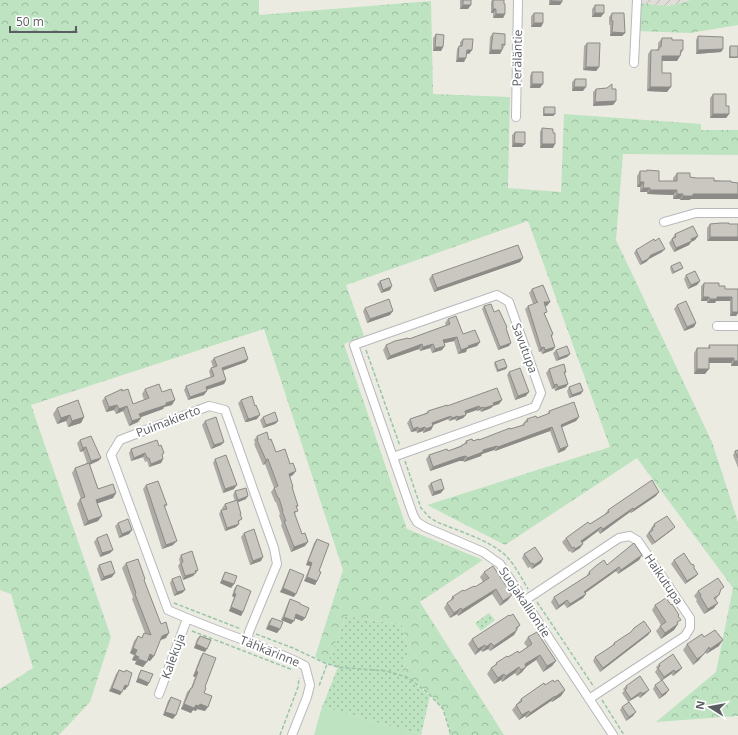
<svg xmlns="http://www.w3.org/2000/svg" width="738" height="735" font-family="'Open Sans',sans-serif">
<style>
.industrial{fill:url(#industrial-furrows)}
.grass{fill:url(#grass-dots)}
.forest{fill:url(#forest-crowns)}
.garden{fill:#bee3c1}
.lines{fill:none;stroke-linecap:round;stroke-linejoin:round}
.minor-casing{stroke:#b7b9bd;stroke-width:10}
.path{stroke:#98c4a8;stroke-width:1.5;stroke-dasharray:4 2;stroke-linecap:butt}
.minor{stroke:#fff;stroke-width:8}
.wall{fill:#aeaba6}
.shaded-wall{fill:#8d8b87}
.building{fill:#cac7c1;stroke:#8d8b87}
.labels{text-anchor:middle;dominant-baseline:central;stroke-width:4;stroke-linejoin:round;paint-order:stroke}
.street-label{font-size:12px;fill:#5a5d62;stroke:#fff}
</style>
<defs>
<pattern id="industrial-furrows" width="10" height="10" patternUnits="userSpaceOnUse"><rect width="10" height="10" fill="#e0ded9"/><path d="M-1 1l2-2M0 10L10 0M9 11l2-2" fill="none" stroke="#b9b7b3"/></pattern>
<pattern id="grass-dots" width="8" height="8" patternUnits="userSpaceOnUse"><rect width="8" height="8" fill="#bee3c1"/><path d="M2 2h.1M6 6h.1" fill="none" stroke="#9dbba0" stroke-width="1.8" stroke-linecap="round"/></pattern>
<pattern id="forest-crowns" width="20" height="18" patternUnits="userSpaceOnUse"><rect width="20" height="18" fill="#bee3c1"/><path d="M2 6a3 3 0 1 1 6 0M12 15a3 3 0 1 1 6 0" fill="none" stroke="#9dbba0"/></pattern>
</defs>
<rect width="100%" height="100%" fill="#ecebe1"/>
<path class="industrial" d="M637,0H692L668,6L637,3Z"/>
<path class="grass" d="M489,613L495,620L481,631L475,623Z
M346,616L402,625L409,651L401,675L407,677L430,696L421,735L322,707L338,667L327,664Z"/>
<path class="forest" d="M0,0H259V15L431,1L433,94L510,97L508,188L561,192L564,114L701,124V130H738V155L623,154L616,240L712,442L738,522V716L656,722L716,672L733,588L637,458L505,545L427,505L610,447L528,221L346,285L364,336L344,344L407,529L483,560L420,602L504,735H449L450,732C448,725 447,717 444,711C439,700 412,678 401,675L409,651L402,625L346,616L327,664L315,657L343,570L264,329L31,405L111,637L90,702L59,735H0V689L33,668L11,594L0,590Z
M692,0H738V25L690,33L636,31L637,3L668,6Z"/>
<path class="garden" d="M322,707L421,735H314Z"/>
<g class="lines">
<g class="minor-casing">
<path id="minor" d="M634,63L637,0
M516,117L518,0
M664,222L696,213H738
M717,326H738
M393,457L535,407L541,393L509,302L497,295L354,345L413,515L417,522L425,527L483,552L500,564L613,735
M524,601L619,538L630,536L638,541L690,618V628L685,636L589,699
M247,642L249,632L277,564L274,548L225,410L209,406L120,440L111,455L168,610C197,623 227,634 257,645C273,652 290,657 305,666L310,685L307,697L292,735
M159,694L187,619"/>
</g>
<path class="path" d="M366,350L400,446
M405,461L421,508L429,517L437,522C458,531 493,541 508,558C516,567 522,579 528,589
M537,602L594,687
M174,603L241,629
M192,631L293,670
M256,634L293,648L327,664L319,686
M328,664L338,667L386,671L407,677L427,692L443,709L450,732L449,735
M602,700L624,735
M280,735L298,687L299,678"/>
<use href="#minor" class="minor"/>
</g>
<path class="wall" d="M460,0H471L468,9H460Z
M492,0H504V4L505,14L503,18H493V13H491V2Z
M549,0H562L560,5H549Z
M595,5L601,17H592V9Z
M534,13L543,23L541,27H531V16Z
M612,13L625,33L622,36H610V25H609V17Z
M493,33L505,45L500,54H489L490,37Z
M436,34L443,47L441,51H433V38Z
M698,36L723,49L721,52L696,54V40Z
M662,38L672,40L683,50L677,61H662V73L667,92L647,91L648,54L651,50H657L658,48V43Z
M463,39L472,50L469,54L467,53L464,62H456L457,49L459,46H460V42Z
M587,43L599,67L596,71L583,70L584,46Z
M730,46L738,57L737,58H729V48Z
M532,72L540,88H530V76Z
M575,79L583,91H572V82Z
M596,89H612L616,101L613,105L593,106V92Z
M713,94L729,114L726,118H710V98Z
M544,107L555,114L553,116H543V109Z
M542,128L553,133V148H540V132Z
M515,132L522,147H512V135Z
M647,170L659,181H673V178L677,173L690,177L731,182L738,183V199H691L689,200H680V199H673V195L647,194V192H640V187H637V176L640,171H646Z
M721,223L707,241V228L710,224Z
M675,234L698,236L695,240L691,242L689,245L674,252L669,243Z
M636,250L662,252L649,259L646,262L640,265L634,253Z
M523,258L520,262L434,292L429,279L432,275Z
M671,266L683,268L682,269L672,274L670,268Z
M686,275L700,281L697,285L688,289L684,279Z
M380,281L390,290L381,293L377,284Z
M704,283L719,286L725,289H738V313L736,316H730V301H716L715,303H707V301H701V286Z
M532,289L547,306H545V315L553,334L552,337L555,347L553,350L542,354L541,351L539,352L525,309L528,306L533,304L529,293Z
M677,305L696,323L694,327L684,331L674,309Z
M484,306L494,312L506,329L509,346L498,350L482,309Z
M365,308L390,315L367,323L363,311Z
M448,319L463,334L480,342L477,346L467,349L466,352L458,354L454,341L444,343L442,350L432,353L430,348L420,351L419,349L387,360L383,350L386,345L409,339L446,326L445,323Z
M709,345H738V366H731V363H709L705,374H694V353L697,348H708Z
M556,350L570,354L567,357L556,361L553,353Z
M214,358L246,362L223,370L226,380L224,384L206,390L204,395L188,400L184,390L186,386L211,378L209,371L211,368L213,367L211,361Z
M495,362L507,367L506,369L497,372L494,364Z
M549,369L566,372L565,374L566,387L555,391L554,388L552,389L546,373Z
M509,372L526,396L515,400L507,375Z
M569,387L581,394L569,398L567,391Z
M145,389L162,392L172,405L164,407L163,409L140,417L141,418L138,422L129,426L123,411L116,414L114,410L106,412L102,401L105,397L122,391L133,404L144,400L142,394Z
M241,400L257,419L247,422H245L238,403Z
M502,400L499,404L493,406L491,408L481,412L480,410L477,411V410L465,414L466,415L463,418L456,421L455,419L449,421L448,419L433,425V426L431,430L423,433V431L417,433L416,431L411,432L407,423L410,419L426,413L428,411L447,406Z
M57,408L84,417L81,423L68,427L66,421L57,424L53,414Z
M549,411L579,417L576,421L561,427L565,450L558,453L550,431L495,451L494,450L482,454L481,456L464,462L463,461H459L430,471L426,459L429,455L448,451L460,446L464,444L466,441L479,440L522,425L527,419L537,418L547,415Z
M263,417L278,421L275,424L263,428L260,420Z
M205,421L224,442L221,445L211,449L202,425Z
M257,436L269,440L276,452L293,475L290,477L292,489L298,506L297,507L295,515L305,546L291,552L281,525L282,524L279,515L280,514L276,502H275L271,492L274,488L265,464L263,465L254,444L255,443L254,440Z
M80,440L101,458L98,461L90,465L98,489L116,493L113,498L97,503L98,521L84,526L77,504L80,499H81L72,473L75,468L87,463L83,451L80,452L77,443Z
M131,449L162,456L163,459L161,463L149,467L147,461L145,462L143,457L131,461L129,453Z
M738,450V468L733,455L735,451Z
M215,459L234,489L223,493L213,463Z
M431,483L441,493L432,496L428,486Z
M146,485L167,505L165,507L173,545L162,549L143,489Z
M235,491L246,499L238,502L240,515L239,524L236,527L225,531L219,514L221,510H223L222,508L225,504L235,501L233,495Z
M656,496L631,513L630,512L600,534L598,531L582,543L580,548L572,553L570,551L569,552L562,542L566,538L590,524L605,514L608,510Z
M118,523L132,530L129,534L119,538L115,526Z
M654,524L672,530L652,545L646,536Z
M244,533L261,561L250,565L241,537Z
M97,538L113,550L110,553L100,557L94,542Z
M317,539L319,571L317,581L315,585L304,581L310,566L306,565L314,543Z
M524,554L543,559L541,563L532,569L530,567L528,568L522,558Z
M181,555L198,570L193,576L183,580L178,566L180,563L179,559Z
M642,555L639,560L618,574L616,571L585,593L586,594L583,598L567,608L564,604L556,610L551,602L554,597L586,577L589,572L607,565Z
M674,560L694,568L698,574L695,577L685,584L671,564Z
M126,563L144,581L166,638L160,640L154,656L150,661L147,660L143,667L135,664L136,661L132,660L134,655L130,653L134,641L138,636L141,638L144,633H145L132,599L133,597L122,568Z
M99,565L112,577L101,581L97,569Z
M290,569L294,597L280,592L288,573Z
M225,572L234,584L231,588L220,583L223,576Z
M484,572L508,600L500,606L492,594L458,616L457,614L450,618L444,608L447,603L450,601L452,597L475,587L483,582L480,577Z
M172,579L185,590L182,593L174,596L170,583Z
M237,585L243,612L241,616L229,611L234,597L232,596L234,589Z
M698,591L720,592L716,600L714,608L704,614L696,601L697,600L694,596Z
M290,599L300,604L305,618L302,621L295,618L291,624L281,620L288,603Z
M655,605H671L679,615L678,616V624L674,630L661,639L656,631L661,625L652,610Z
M510,616L520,625L514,635L490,651L488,649L482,652L481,650L475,655L468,644L472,639Z
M272,618L280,629L277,633L266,629L269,621Z
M651,631L648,635L600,672L593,661L595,657L612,646L614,643Z
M200,636L205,652L194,648L197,639Z
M528,637L556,661L552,666L543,672L536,660L526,667L522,672L517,676L515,673L502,682L501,680L494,684L487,674L491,668L494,667L496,663L508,657L519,653L527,647L524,643Z
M704,637L719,646L706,654L705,652L699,660L693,665L683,650L687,644Z
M203,653L205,687L204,693L205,711L197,709L196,711L193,710L191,713L181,709L187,692L191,688L195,677L193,676L200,658Z
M659,664L682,668L679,671L673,676L671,674L661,681L655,672L657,669L656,667Z
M119,670L125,672L126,670L125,690L123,689L120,695L109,691L116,674Z
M141,670L149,683L147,686L136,682L139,674Z
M554,682L565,690L561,696L552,702L551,701L526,718L525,716L519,720L512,710L521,699L545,685Z
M655,685L666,694L659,699L653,689Z
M626,686L646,693L640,698L638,696L628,702L622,693L624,691L623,689Z
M171,697L173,719L163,715L168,701Z
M622,707L633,716L626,721L620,710Z"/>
<path class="shaded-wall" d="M551,1L562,2L560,5H549Z
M463,5H471L468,9H460Z
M493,9H496L493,13H491Z
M595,13H604L601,17H592Z
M496,14H505L503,18H493Z
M534,23H543L541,27H531Z
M612,32L625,33L622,36H610Z
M435,47H443L441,51H433Z
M723,49L721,52L696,54L698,50Z
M467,50H472L469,54L465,53Z
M491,50H502L500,54H489Z
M662,56H680L677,61H659Z
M730,57H738L737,58H729Z
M458,58H466L464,62H456Z
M586,67H599L596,71L583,70Z
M532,84H543L540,88H530Z
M574,87H586L583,91H572Z
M650,87H671L667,92L647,91Z
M616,101L613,105L593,106L595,102Z
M544,114H555L553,116H543Z
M713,114H729L726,118H710Z
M514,143L525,144L522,147H512Z
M542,144H555L553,148H540Z
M640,182H644L640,187H637Z
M643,188H650L647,192H640Z
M650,190H677L673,195L647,194Z
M677,194H683L680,199H673Z
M693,194H738V199H691L689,200H680L683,196Z
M698,236L695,240L691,242L689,245L674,252L676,248L691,239Z
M710,237H738V241H707Z
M665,249L662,252L649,259L646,262L640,265L642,262L651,255Z
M523,258L520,262L434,292L437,288Z
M683,268L682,269L672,274L674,272Z
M700,281L697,285L688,289L691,285Z
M392,286L390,290L381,293L383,290Z
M703,297H709L707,301H701Z
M717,297H732L730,301H716L715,303H707L710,299Z
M544,302H550L547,306H541Z
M393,311L390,315L367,323L370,319Z
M732,312H738V313L736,316H730Z
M696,323L694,327L684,331L687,327Z
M457,337L454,341L440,344L443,340Z
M480,342L477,346L467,349L466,352L458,354L461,350L468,346Z
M511,343L509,346L498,350L500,347Z
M422,344L419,349L387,360L390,356Z
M433,344L430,348L420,351L423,347Z
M445,346L442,350L432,353L435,349Z
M544,347L541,351L539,352L541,348Z
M555,347L553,350L542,354L545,350Z
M570,354L567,357L556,361L559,358Z
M709,358H734L731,363H705Z
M248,359L246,362L219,372L222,368Z
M734,361H738V366H731Z
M507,367L506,369L497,372L498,370Z
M697,369H709L705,374H694Z
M226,380L224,384L203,391L206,387Z
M557,384L554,388L552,389L554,385Z
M568,384L566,387L555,391L558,387Z
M207,391L204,395L188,400L190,397Z
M583,391L581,394L569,398L572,395Z
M529,392L526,396L515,400L518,396Z
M175,400L172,405L164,407L163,409L136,419L139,414Z
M502,400L499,404L493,406L491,408L481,412L484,408L493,403Z
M117,405L114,410L106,412L109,407Z
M127,406L123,411L116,414L119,409Z
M479,406L477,410L462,415L465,411Z
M483,407L480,410L477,411L480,408Z
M70,415L66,421L57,424L61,418Z
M260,415L257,419L247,422H245L248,418Z
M466,415L463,418L456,421L458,417Z
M451,416L448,419L430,426L432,423Z
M458,416L455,419L449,421L452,418Z
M84,417L81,423L68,427L72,421Z
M579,417L576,421L558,429L561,425Z
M141,418L138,422L129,426L132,421Z
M278,421L275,424L263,428L266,425Z
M433,426L431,430L423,433L426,429Z
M418,427L416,431L411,432L413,429Z
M425,427L423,431L417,433L419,429Z
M552,427L550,431L495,451L498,447Z
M224,442L221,445L211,449L214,445Z
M497,446L494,450L482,454L481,456L464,462L467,458L483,450Z
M568,446L565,450L558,453L560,449Z
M86,447L83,451L80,452L83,448Z
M145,453L143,457L131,461L134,458Z
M466,456L463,461H459L430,471L433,467L461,457Z
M101,458L98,461L88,465L91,461Z
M163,459L161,463L149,467L151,464Z
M268,459L265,464L263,465L266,460Z
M296,471L293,475L286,478L289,474Z
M237,485L234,489L223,493L225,489Z
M444,489L441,493L432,496L434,492Z
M659,492L656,496L631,513L634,509Z
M116,493L113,498L93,505L96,500Z
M248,496L246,499L236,503L238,500Z
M633,508L630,512L600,534L603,529Z
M102,516L98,521L84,526L88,521Z
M239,524L236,527L225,531L227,528Z
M601,527L598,531L578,546L581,541Z
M675,527L672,530L652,545L655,542Z
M132,530L129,534L119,538L122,534Z
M177,541L173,545L162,549L166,545Z
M308,542L305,546L291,552L294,547Z
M583,544L580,548L572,553L575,549Z
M113,550L110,553L100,557L102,553Z
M642,555L639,560L618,574L621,570Z
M263,557L261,561L250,565L253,561Z
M543,559L541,563L532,569L534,565Z
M308,561L312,563L310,566L306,565Z
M619,567L616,571L581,596L584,592Z
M198,570L193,576L183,580L185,576Z
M115,573L112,577L101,581L104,577Z
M698,574L695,577L685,584L687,581Z
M307,577L317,581L315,585L304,581Z
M222,580L234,584L231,588L220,583Z
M283,588L296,594L294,597L280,592Z
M496,589L492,594L458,616L462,610Z
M185,590L182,593L174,596L177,592Z
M234,593L236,594L234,597L232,596Z
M586,594L583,598L567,608L570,604Z
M512,595L508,600L500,606L503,601Z
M567,600L564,604L556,610L559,606Z
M718,603L714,608L704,614L708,609Z
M231,607L243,612L241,616L229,611Z
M461,608L457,614L450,618L454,613Z
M296,614L305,618L302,621L294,618Z
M284,617L294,621L291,624L281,620Z
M678,624L674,630L661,639L665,633Z
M269,625L280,629L277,633L266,629Z
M517,630L514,635L490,651L494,646Z
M651,631L648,635L600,672L603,668Z
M169,633L166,638L158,641L162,636Z
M723,640L719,646L706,654L710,649Z
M491,643L488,649L482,652L486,647Z
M196,644L207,649L205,652L194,648Z
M485,645L481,650L475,655L478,649Z
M709,647L699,660L693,665L697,659Z
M133,648L137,650L134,655L130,653Z
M150,654L154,656L150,661L146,659Z
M135,655L139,657L136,661L132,660Z
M540,655L536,660L521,670L525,664Z
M138,659L147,662L143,667L135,664Z
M556,661L552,666L543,672L547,666Z
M519,667L515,673L502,682L506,676Z
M526,667L522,672L517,676L521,670Z
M682,668L679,671L673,676L675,672Z
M674,670L671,674L661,681L664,677Z
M196,671L198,672L195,677L193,676Z
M504,674L501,680L494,684L498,678Z
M138,678L149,683L147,686L136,682Z
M125,685L128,686L125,690L122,689Z
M112,688L122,692L120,695L109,691Z
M565,690L561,696L552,702L555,697Z
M649,690L646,693L640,698L642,694Z
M669,690L666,694L659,699L662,695Z
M641,692L638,696L628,702L631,699Z
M555,696L551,701L526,718L530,713Z
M184,704L196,705L200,704L208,707L205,711L197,709L196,711L193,710L191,713L181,709Z
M529,711L525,716L519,720L522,715Z
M165,712L176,715L173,719L163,715Z
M636,712L633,716L626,721L629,717Z"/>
<path class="building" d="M463,0H471V5H463Z
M493,0H504V4H505V14H496V9H493Z
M551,0H562V2L551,1Z
M595,5H604V13H595Z
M534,13H543V23H534Z
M612,13H624L625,33L612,32L613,21H611Z
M493,33L505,34V45L502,44V50H491Z
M436,34L444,35L443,47H435Z
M698,36L723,37V49L698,50Z
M662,38H672V40H683V50H681L680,56H662V73H671V87H650L651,50H659V47H661Z
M463,39H473L472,50H467L466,58H458L459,46H462Z
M587,43H600L599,67H586Z
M730,46H738V57H730Z
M532,72H543V84H532Z
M575,79H586V87H574Z
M612,84V89H616V101L595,102L596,89L607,88Z
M713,94H726V106H729V114H713Z
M544,107H555V114H544Z
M542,128L553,129V133H555V144H542Z
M515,132H525V144L514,143Z
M647,170L659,171V181H677V173H690V177L696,178H714V181H731V182L738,183V194H693V196H683V194H677V190H650V188H643L644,182H640V171H647Z
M721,223H729V224H738V237H710V224Z
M693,226L698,236L691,239L692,241L676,248L672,239L676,237L675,234Z
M659,238L665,249L651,255L648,259L642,262L636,250L654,239L655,241Z
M518,245L523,258L437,288L432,275Z
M680,262L683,268L674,272L671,266Z
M695,271L700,281L691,285L686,275Z
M389,278L392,286L383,290L380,281Z
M704,283H719V286H725V289H738V312H732V297H717V299H710L709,297H703Z
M543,285L550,302H544L547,312L544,313L553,334L551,335L555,347L545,350L544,347L541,348L528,306L538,302H537L532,289Z
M389,299L393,311L370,319L365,308Z
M686,301L696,323L687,327L677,305Z
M491,304L494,312L499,310L507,327L506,328L511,343L500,347L484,306Z
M456,316L463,334L475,330L480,342L468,346L469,347L461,350L457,337L443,340L445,346L435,349L433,344L423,347L422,344L390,356L386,345L395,341L408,338L409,339L450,324L448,319Z
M709,345H738V361H734V358H709V369H697V348H710Z
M567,346L570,354L559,358L556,350Z
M244,347L248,359L222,368L226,380L206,387L207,391L190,397L186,386L214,376L211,368L217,366L214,358Z
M504,359L507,367L498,370L495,362Z
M564,364L566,372H564L568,384L558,387L557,384L554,385L549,369Z
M520,368L529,392L518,396L509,372Z
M580,383L583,391L572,395L569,387Z
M159,384L162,392L171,389L175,400L166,403V405L139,414L141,418L132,421L127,406L119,409L117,405L109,407L105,397L122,389V391L128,389L133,404L149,398L145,389Z
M497,388L502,400L493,403L494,405L484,408L483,407L480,408L479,406L465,411L466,415L458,417V416L452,418L451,416L432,423L433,426L426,429L425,427L419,429L418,427L413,429L410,419L428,413V411L447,405V406Z
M252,396L255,406L256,405L260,415L249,419L248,418L241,400Z
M78,400L84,417L72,421L70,415L61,418L57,408Z
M574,402L579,417L561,425L568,446L560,449L552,427L498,447L497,446L483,450V452L467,458L466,456L461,457L433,467L429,455L447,449L448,451L462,446V445L467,443L466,441L472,439L473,441L479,439V440L510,428V429L524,425V423L528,421L527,419L536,416L537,418L550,413L549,411Z
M275,412L278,421L266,425L263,417Z
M216,417L224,442L214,445L205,421Z
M267,432L269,440L271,439L276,452L285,449L290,464L293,463L296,471L289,474L293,487H292L298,506H296L298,511L294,512L302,534L305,533L308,542L294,547L284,521H286L282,511H283L279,498H278L274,488L278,486L268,459L266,460L257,440H258L257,436Z
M91,436L101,458L91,461L86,447L83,448L80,440Z
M157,440L159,446L161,445L164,453L162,454L163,459L151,464L149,458H147L145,453L134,458L131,449Z
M738,450V458L735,451Z
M226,455L237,485L225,489L215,459Z
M89,463L98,489L113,484L116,493L96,500L102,516L88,521L80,499L85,497L84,494L75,468Z
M441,479L444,489L434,492L431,483Z
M652,480L659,492L634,509L633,508L603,529L601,527L581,541L583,544L575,549L574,547L572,548L566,538L588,522L590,524L609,512L608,510Z
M158,481L167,505H164L177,541L166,545L146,485Z
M246,488L248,496L238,500L235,491Z
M237,500L241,514H240L242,519L238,521L239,524L227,528L221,510L227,509L225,504Z
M667,516L675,527L655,542L649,533L653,530L652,528L655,526L654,524Z
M128,519L132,530L122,534L118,523Z
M254,529L263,557L253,561L244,533Z
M107,534L113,550L102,553L97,538Z
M317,539L329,544L319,571L321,572L317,581L307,577L312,563L308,561Z
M634,543L642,555L621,570L619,567L584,592L586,594L570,604L567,600L559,606L554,597L590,574L589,572L597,565L604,560L607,565Z
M535,547L543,559L534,565L533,563L531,564L524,554Z
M192,551L198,570L195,571L196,573L185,576L181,563L183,562L181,555Z
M684,553L691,564L694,565V568L698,574L687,581L674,560Z
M138,559L145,579L144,580L161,624L166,622L169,633L162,636L154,656L150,654L147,662L138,659L139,657L135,655L137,650L133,648L138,636L142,638L144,633L151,635L135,594L136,593L126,563Z
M111,561L115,573L104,577L99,565Z
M493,566L512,595L503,601L496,589L462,610L461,608L454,613L447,603L454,598L452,597L463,590L464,591L474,586L475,587L489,578L484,572Z
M290,569L304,575L296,594L283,588Z
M225,572L237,576L234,584L222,580Z
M180,576L185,590L177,592L172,579Z
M718,578L724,587L721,589L719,595L714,598L718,603L708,609L700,596L701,595L698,591Z
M237,585L251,591L243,612L231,607L236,594L234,593Z
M666,598L671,605L672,604L679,615L678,616L681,620L677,622L678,624L665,633L660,626L666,622L655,605Z
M290,599L300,603V604L309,608L305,618L296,614L294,621L284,617Z
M513,614L520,625L516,628L517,630L494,646L491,643L486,647L485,645L478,649L472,639L509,615L510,616Z
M272,618L283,622L280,629L269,625Z
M644,621L651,631L603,668L595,657L615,644L614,643L631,632L634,628Z
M715,630L723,640L710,649L709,647L703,655L697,659L687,644L702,634L704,637Z
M537,632L556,661L547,666L540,655L525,664L526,667L521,670L519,667L506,676L504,674L498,678L491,668L497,664L496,663L507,656L508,657L518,651L519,653L532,644L528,637Z
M200,636L211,640L207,649L196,644Z
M203,653L216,658L205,687L206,688L204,693L212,696L208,707L200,704L199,706L196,705L194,708L184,704L191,688H192L198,672L196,671Z
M673,654L682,668L675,672L674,670L664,677L658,668L660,666L659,664Z
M119,670L125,672L126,670L132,673L128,686L125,685L122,692L112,688Z
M141,670L153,674L149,683L138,678Z
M640,676L649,690L642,694L641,692L631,699L625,690L627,688L626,686Z
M553,680L554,682L558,680L565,690L555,697V696L530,713L529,711L522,715L516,705L522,701L521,699L544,683L545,685Z
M662,680L669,690L662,695L655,685Z
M171,697L181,701L176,715L165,712Z
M629,702L636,712L629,717L622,707Z"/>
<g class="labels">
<g class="street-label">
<text transform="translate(517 58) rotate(-89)">Peräläntie</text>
<text transform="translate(525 348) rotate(70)">Savutupa</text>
<text transform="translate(168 421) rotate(-21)">Puimakierto</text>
<text transform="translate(664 579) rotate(56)">Haikutupa</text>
<text transform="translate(525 602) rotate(56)">Suojakalliontie</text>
<text transform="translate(270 651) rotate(22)">Tähkärinne</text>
<text transform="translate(173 656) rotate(-70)">Kalekuja</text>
</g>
</g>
<g transform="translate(710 707) rotate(281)" stroke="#ffffff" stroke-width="3" paint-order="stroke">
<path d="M0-3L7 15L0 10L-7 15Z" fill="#5a5d62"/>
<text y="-6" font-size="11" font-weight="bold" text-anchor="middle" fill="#5a5d62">N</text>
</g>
<path d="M10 26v6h66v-6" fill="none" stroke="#5a5d62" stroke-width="2"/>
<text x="16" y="26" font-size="12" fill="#5a5d62" stroke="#ffffff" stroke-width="3" paint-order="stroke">50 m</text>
</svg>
